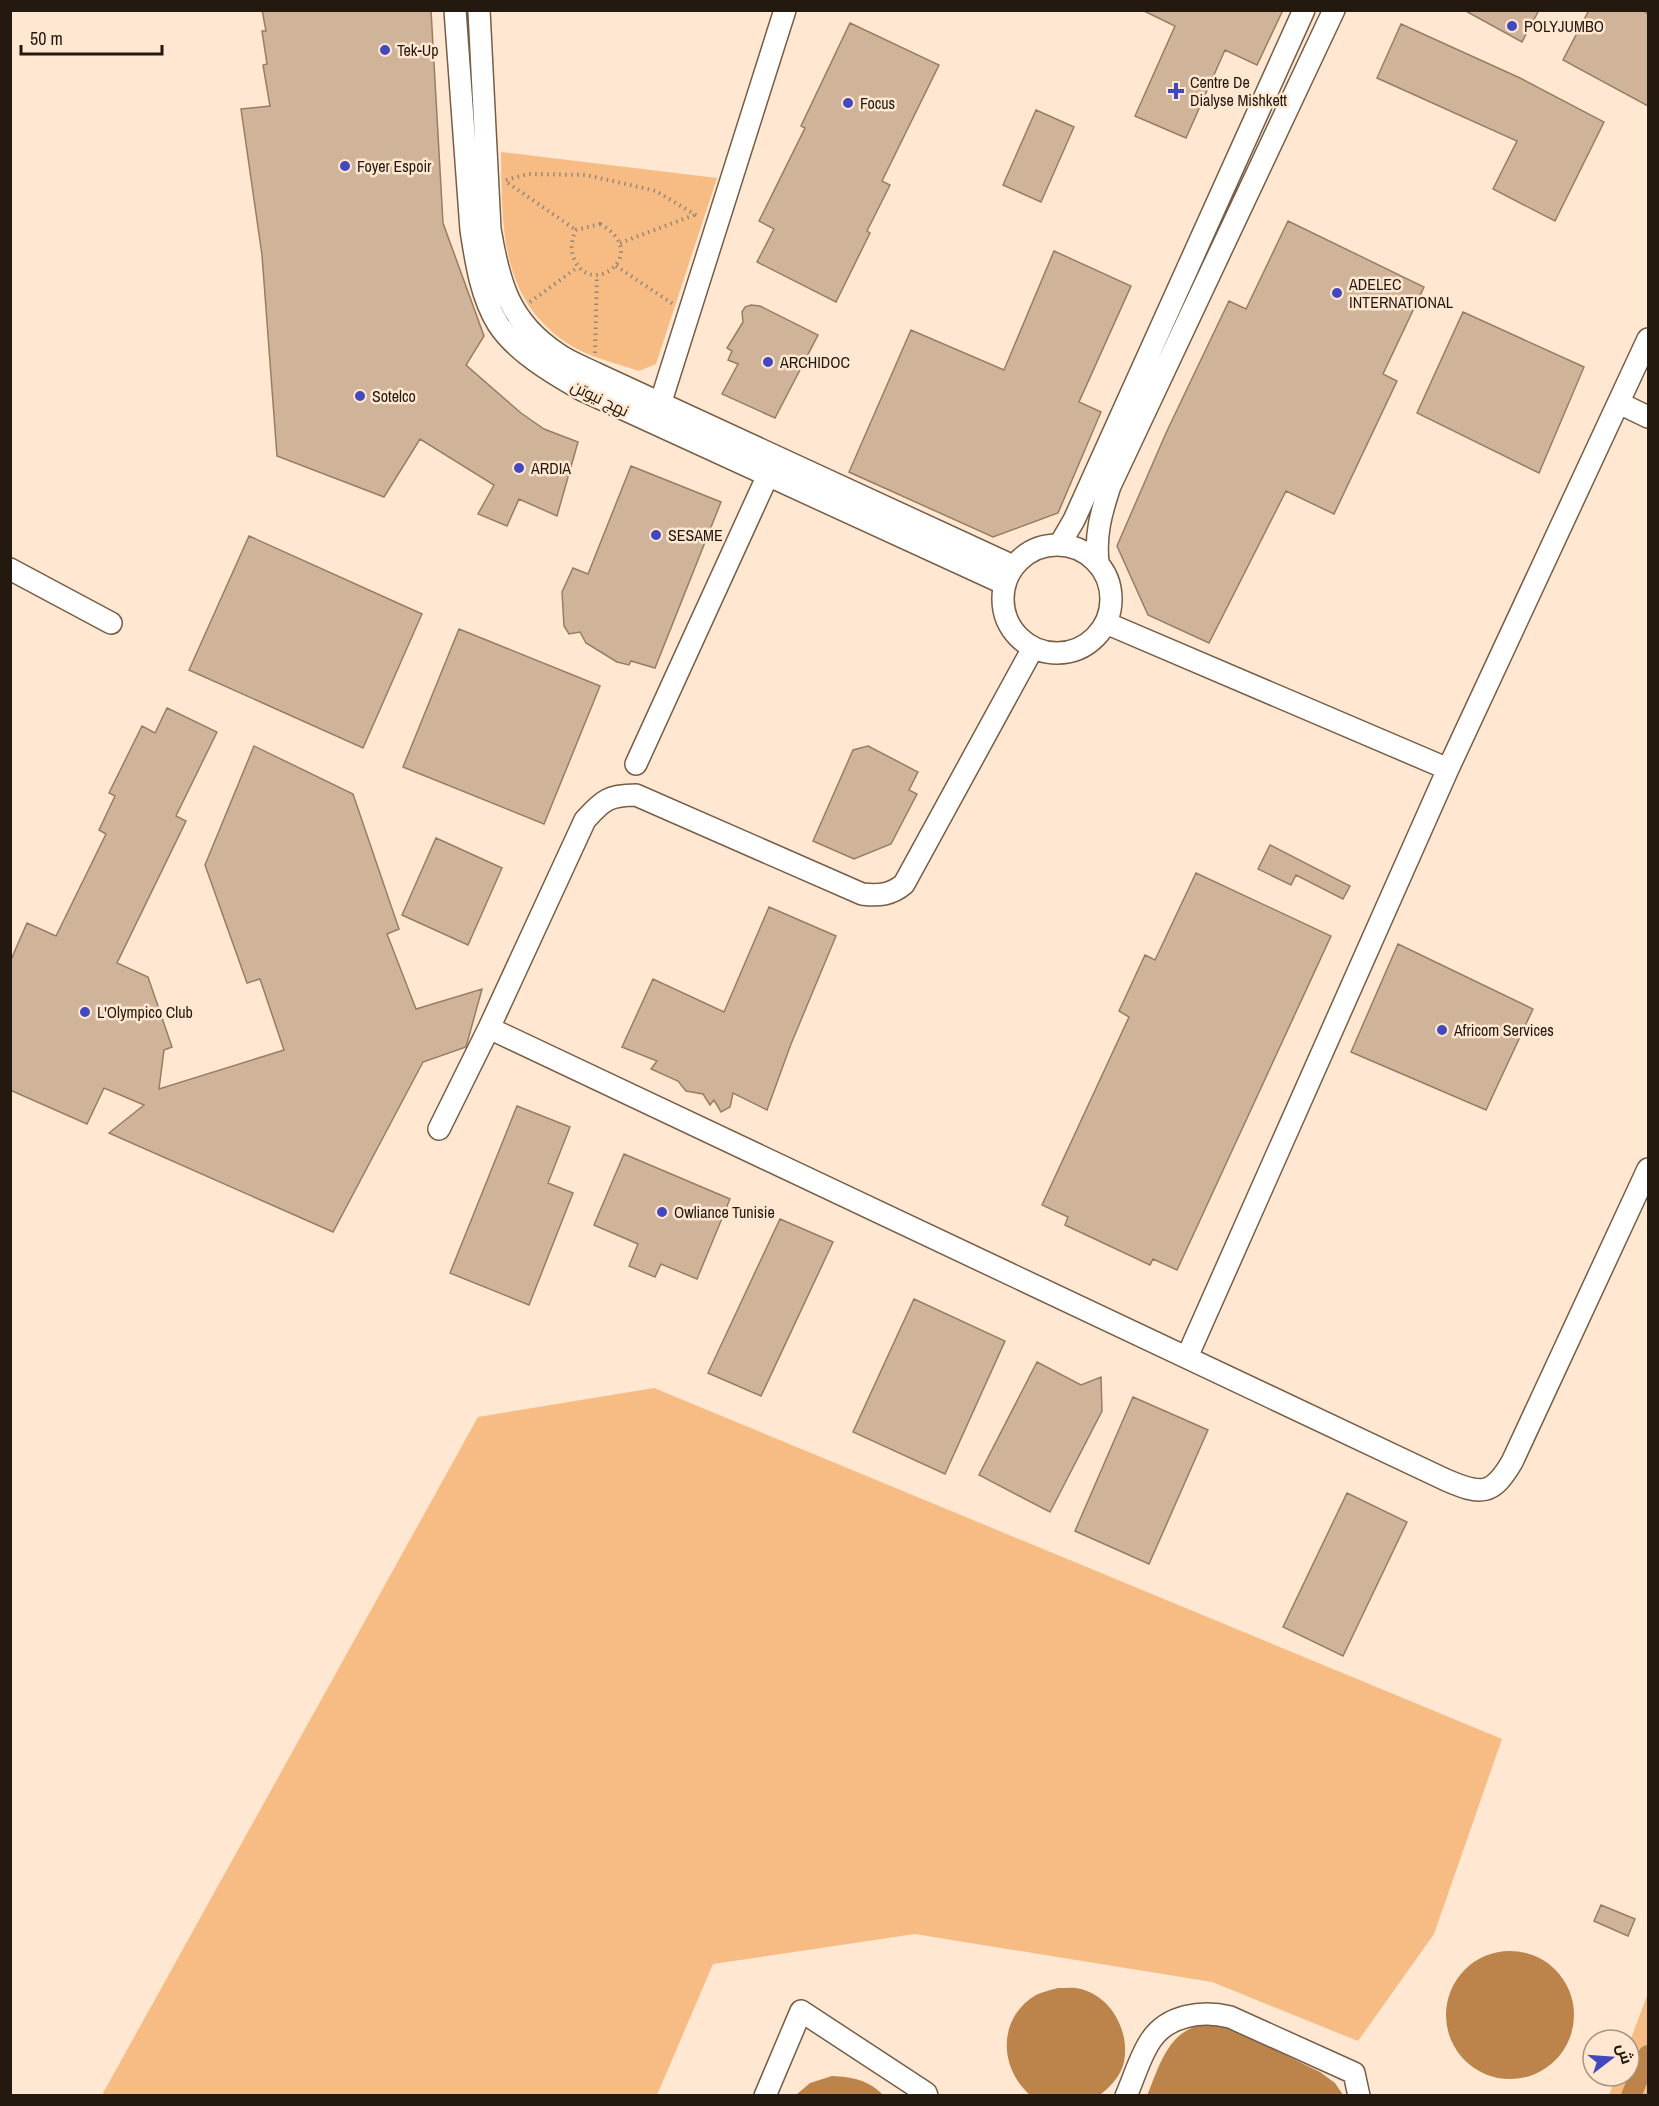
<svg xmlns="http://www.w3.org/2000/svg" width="1659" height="2106" font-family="'Archivo Narrow',Cairo,sans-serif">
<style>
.green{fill:#f7bc84}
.water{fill:#bc844b}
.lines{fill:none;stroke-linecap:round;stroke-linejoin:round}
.canal{stroke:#bc844b;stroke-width:20}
.building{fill:#d0b499;stroke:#987d64;stroke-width:1.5}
.minor-casing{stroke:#775d45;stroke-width:24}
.path{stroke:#988777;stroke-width:4;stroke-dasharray:1.5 4.5;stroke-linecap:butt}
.minor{stroke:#fff;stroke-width:21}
.poi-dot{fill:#4249be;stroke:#ffe7d1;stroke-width:2}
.labels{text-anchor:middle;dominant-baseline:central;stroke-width:5;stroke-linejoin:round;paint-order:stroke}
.poi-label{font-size:16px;fill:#23190f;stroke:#ffe7d1;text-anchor:start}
.street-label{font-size:16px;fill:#23190f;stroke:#ffe7d1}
</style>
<rect width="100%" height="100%" fill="#ffe7d1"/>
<path class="green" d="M501,152L717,178L656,364L639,371C615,363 588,357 567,343C499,298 502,224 501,152Z
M654,1388L1502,1739L1434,1934L1358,2041L1212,1982L915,1934L713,1964L657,2095H102L478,1417Z
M1648,1993V2095H1609L1616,2076H1629V2044Z"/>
<path class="water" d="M1446 2015a64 64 0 1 1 128 0a64 64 0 1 1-128 0Z
M1058,1988C1065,1988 1074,1987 1081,1989C1112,1997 1130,2032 1124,2062C1121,2076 1110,2087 1100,2095H1030C999,2068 997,2018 1036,1995C1042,1992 1051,1990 1058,1988Z
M1213,2024L1232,2029L1320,2072L1335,2083L1343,2095L1147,2096C1157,2072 1166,2037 1194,2027C1199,2025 1207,2025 1213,2024Z
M832,2076C852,2077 869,2080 883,2095H796L810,2083Z"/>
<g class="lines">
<path class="canal" d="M1631,2096L1648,2055"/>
</g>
<path class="building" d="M262,10H431L443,223L484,336L466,365L521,413L544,429L578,442L557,516L519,499L507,526L478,514L494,485L420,439L384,497L277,456L262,255L241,109L270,106L263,65L267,64L262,31H266Z
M1142,10H1283L1257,65L1225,50L1186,138L1135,116L1175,26Z
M1464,10H1539L1522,42Z
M1589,10H1642L1648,14V106L1563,60Z
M850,23L939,65L882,181L890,185L867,231L870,233L836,302L757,262L774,229L759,221L805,128L801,126Z
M1401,24L1520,78L1604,122L1555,221L1493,189L1517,141L1377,78Z
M1036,110L1074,127L1041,202L1003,185Z
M1288,221L1424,287L1383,374L1397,381L1334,514L1286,491L1209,643L1148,615L1117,546L1166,433L1229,301L1246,309Z
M1054,251L1131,286L1079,402L1101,412L1058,513L993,537L849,472L911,330L1004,370Z
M751,305L760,306L818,335L775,418L722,394L738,364L728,360L732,351L727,348L743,322L742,312L745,307Z
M1463,312L1584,367L1539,473L1417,413Z
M631,466L721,502L655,668L631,661L629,665L617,662L586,643L580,632L569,634L564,626L562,592L573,568L588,574Z
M249,536L422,614L363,748L189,670Z
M459,629L600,686L544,824L403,767Z
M167,708L217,732L176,816L186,821L117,963L148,977L172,1047L164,1050L159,1089L284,1050L260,979L247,983L205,865L254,746L353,794L399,929L387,934L416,1009L482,989L466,1047L423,1062L333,1232L109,1133L144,1105L104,1088L87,1124L10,1090V962L27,923L56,936L106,834L99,830L115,796L109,793L142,726L155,733Z
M868,746L918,772L909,790L917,794L891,844L854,859L813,841L853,750Z
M436,838L502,868L468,945L402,915Z
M1270,845L1350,886L1343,899L1296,875L1291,885L1258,869Z
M1196,873L1331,936L1177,1270L1153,1259L1150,1265L1065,1225L1068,1217L1042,1205L1129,1017L1119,1011L1145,955L1155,960Z
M769,907L836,936L791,1044L767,1110L733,1093L730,1107L721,1112L714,1100L710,1105L703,1094L686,1091L678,1081L651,1069L657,1061L622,1047L653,979L724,1012Z
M1398,944L1533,1009L1486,1110L1351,1052Z
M517,1106L570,1127L548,1183L573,1193L529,1305L450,1273Z
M624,1154L730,1199L697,1279L661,1264L655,1277L629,1266L638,1244L594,1225Z
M780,1219L833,1242L761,1396L708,1373Z
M914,1299L1005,1341L945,1474L853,1432Z
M1037,1362L1081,1385L1101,1377L1102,1411L1050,1512L979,1475Z
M1133,1397L1208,1430L1149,1564L1075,1531Z
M1347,1493L1407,1522L1343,1656L1283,1627Z
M1601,1905L1635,1919L1628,1936L1594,1921Z"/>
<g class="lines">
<g class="minor-casing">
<path id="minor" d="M455,10L471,230C476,262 481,297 498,324C516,352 554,374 582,390L1005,584
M479,10L490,229C499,283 509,322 558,354C569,362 583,367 595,373L1013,566
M1619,403L1648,417
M656,417L785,10
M1060,544L1074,520L1304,10
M1003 599a54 54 0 1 1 108 0a54 54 0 1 1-108 0Z
M1098,562C1095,535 1101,513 1110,486L1334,10
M10,569L111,623
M1106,623L1448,769
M636,764L768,475
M489,1028L1446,1480C1481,1495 1492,1496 1512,1462L1648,1169
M439,1129L489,1028L585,820C603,800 609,795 636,795L862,894C879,896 891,895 904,884L1033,648
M1187,1357L1448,769L1648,339
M765,2096L801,2011L926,2093L927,2096
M1126,2096C1134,2078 1140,2056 1151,2040C1168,2015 1202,2010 1230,2017L1354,2073L1359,2096"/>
</g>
<path class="path" d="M506,180L528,174L586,175L656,191L699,217
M508,183L576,230
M600,224C652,253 593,298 575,261C570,250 571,241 576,230Z
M620,243L694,215
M616,266L673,304
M530,302L578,267
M595,353L597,275"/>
<use href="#minor" class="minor"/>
</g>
<g class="poi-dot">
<circle cx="1512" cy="26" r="6"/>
<circle cx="385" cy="50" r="6"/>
<path d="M1173 82h6v6h6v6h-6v6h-6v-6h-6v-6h6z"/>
<circle cx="848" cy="103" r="6"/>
<circle cx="345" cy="166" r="6"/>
<circle cx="1337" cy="293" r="6"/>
<circle cx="768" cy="362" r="6"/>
<circle cx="360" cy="396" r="6"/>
<circle cx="519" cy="468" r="6"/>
<circle cx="656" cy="535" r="6"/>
<circle cx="85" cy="1012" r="6"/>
<circle cx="1442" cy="1030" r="6"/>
<circle cx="662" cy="1212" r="6"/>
</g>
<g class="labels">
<g class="poi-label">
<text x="1524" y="26">POLYJUMBO</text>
<text x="397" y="50">Tek-Up</text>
<text x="1190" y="82">Centre De<tspan x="1190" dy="18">Dialyse Mishkett</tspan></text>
<text x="860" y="103">Focus</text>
<text x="357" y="166">Foyer Espoir</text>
<text x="1349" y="284">ADELEC<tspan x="1349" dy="18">INTERNATIONAL</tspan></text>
<text x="780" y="362">ARCHIDOC</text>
<text x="372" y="396">Sotelco</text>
<text x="531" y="468">ARDIA</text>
<text x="668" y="535">SESAME</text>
<text x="97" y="1012">L'Olympico Club</text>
<text x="1454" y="1030">Africom Services</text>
<text x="674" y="1212">Owliance Tunisie</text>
</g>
<g class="street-label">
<text transform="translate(600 398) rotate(26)">نهج نيوتن</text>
</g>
</g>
<rect width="1659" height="2106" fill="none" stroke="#23190f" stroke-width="24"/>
<g transform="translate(1611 2058) rotate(73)"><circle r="28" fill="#ffe7d1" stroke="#a79583" stroke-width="1.5"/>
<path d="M0-4.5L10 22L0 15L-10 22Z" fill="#4249be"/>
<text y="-9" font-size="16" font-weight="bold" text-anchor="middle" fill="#23190f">ش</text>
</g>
<path d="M21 45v9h141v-9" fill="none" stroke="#23190f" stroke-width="3"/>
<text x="30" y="45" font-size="18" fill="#23190f" stroke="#ffe7d1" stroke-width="4.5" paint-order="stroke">50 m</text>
</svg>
